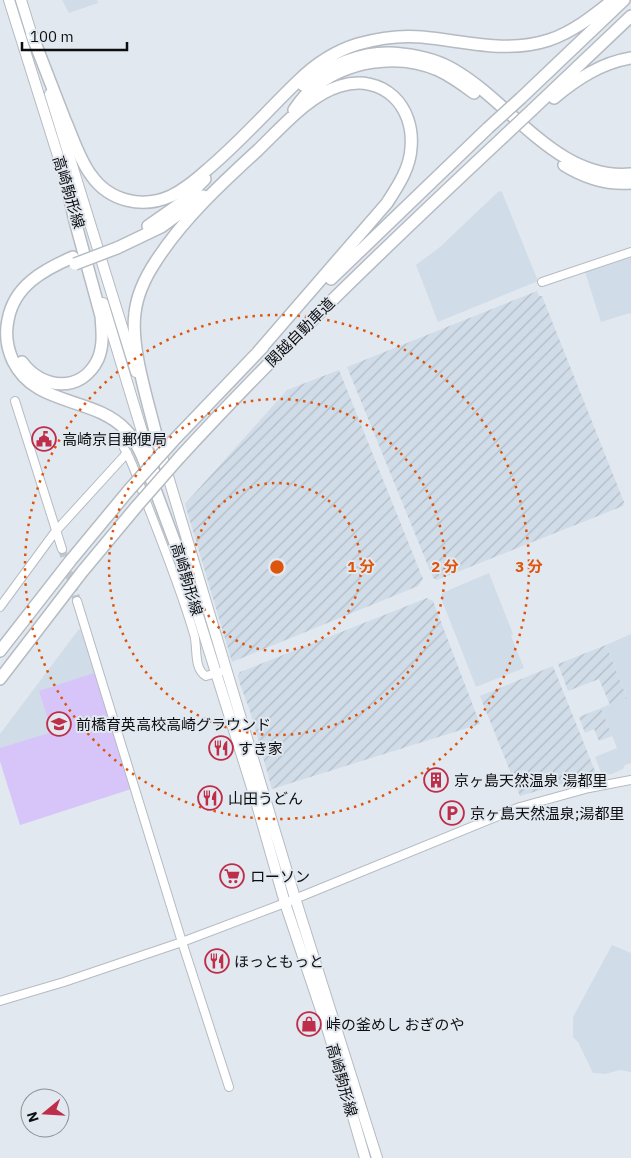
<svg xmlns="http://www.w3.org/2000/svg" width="631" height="1158" font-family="'IBM Plex Sans','Noto Sans JP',sans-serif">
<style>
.built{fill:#d0dce8}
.industrial{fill:url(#industrial-furrows)}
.pitch{fill:#d7c5fa}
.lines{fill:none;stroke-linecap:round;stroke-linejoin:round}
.tertiary-tunnel{stroke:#c2c7ce;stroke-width:8;stroke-dasharray:8 4;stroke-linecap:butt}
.tertiary-casing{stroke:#b5bbc2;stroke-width:10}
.primary-casing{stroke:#b5bbc2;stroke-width:12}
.motorway-casing{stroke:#b5bbc2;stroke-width:14}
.tertiary{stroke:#fff;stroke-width:8}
.primary{stroke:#fff;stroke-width:10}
.motorway{stroke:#fff;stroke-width:11}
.motorway-bridge-casing{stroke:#b5bbc2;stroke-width:14;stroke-linecap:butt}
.motorway-bridge{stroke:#fff;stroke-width:11}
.ring{fill:none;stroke:#dd550c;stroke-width:2.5;stroke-dasharray:2.5 5}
.labels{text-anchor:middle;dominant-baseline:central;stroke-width:4;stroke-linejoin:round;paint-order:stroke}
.street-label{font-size:15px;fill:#0c0e10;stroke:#e2e8ef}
.poi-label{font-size:15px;fill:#0c0e10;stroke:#e2e8ef;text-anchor:start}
.centre{fill:#dd550c;stroke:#e2e8ef;stroke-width:2.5}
.ring-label{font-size:15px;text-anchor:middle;font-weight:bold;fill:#dd550c;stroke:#e2e8ef;stroke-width:4;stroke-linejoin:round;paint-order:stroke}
</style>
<defs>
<pattern id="industrial-furrows" width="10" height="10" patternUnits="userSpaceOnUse" patternTransform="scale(1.25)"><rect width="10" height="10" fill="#d0dce8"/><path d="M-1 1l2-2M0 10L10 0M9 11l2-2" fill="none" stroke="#b1bcc6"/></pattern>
</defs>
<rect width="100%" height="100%" fill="#e2e8ef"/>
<path class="built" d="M62,0H97L98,3L69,13Z
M499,191L502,192L538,281L438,322L416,265L440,247Z
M631,257V315L630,313L601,322L585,272Z
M489,573L513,634L511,636L524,668L476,687L441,598L442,593Z
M79,629L81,631L131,789L20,825L0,761V734Z
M631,634V763L625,765L623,769L612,774L602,775L595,757L617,748L601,708L627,697L606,645Z
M612,945L631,953V1072L620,1070L605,1074L593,1073L578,1042L573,1037V1017Z"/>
<path class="industrial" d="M537,291L539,296H542L624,502L623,506L437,580L433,578L347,367Z
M339,370L423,579L418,586L232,662L185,504L287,390Z
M427,598L433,601L480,724L272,789L250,711L240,684L238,676L240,672Z
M606,645L627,698L610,705L599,679L568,691L558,664Z
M553,666L597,776L565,783L520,796L480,696Z
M601,708L612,736L599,741L594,729L585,733L579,717Z"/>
<path class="pitch" d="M94,673L131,789L20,825L0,761V748L52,732L39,691Z"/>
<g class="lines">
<path class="tertiary-tunnel" d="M62,549L77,601"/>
<g class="tertiary-casing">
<path id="tertiary" d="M542,282L631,252
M15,401L62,549
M124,448C134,464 140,486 147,504C164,547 181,590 194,634C198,646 193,669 206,676L220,672
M77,601L182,942L229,1087
M0,607L55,532L127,453
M0,1001L64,982L182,942L285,903L520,807L589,788L631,780"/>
</g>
<g class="primary-casing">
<path id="primary" d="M9,0L70,194
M21,0L34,42
M50,94L136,372
M103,303L154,471
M155,433L295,898L377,1158
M176,545L253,791L285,903L329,1034L365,1158"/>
</g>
<g class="motorway-casing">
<path id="motorway" d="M32,35C43,64 54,92 65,120C73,138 79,159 91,175C109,201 142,209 171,196C185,189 197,179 208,169C240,142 267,111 297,82C314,65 335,51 358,44C379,38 400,35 422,37C465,41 506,54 549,40C573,32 593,16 613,0
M303,85C332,64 366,49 402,54C421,56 440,61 456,71C512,104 558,181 631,174
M521,98L624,0
M554,98C577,79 601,63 631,58
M294,110C299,103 304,95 311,90C345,61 397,52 438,70C451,76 462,84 474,93
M532,110L631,16
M564,165C585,178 606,185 631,183
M148,226L181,203L205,179
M117,248L161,227L203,196
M73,257C43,270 14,286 8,320C5,334 7,348 13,361C35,407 94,396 126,430C140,445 146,466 153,484C161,506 170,529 178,551
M331,279L488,128
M22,362C42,390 82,393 98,359C104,345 102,330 101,316L75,221L67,187
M157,439C149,404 130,348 135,313C137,295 146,276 156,261C183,219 221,184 258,150C281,128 309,95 340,86C383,73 415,106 411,148C410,168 398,186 387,203L258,352
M173,441L263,347
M179,458C281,347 390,243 500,140
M0,651L71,560L129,490
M0,679L82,572L137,506"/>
</g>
<use href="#tertiary" class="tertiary"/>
<use href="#primary" class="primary"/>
<use href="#motorway" class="motorway"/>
<g class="motorway-bridge-casing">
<path id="motorway-bridge" d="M488,128L521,98
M500,140L532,110
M75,264L117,248
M129,490L173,441
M137,506L179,458"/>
</g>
<use href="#motorway-bridge" class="motorway-bridge"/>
</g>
<g class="ring">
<circle cx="277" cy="567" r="84"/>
<circle cx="277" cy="567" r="168"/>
<circle cx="277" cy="567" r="252"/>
</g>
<defs>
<g id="civic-ring" transform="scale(1.25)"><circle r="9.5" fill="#e2e8ef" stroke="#be2d4a" stroke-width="1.5"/><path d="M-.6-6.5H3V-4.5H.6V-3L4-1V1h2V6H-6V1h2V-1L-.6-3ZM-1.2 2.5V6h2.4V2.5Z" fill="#be2d4a"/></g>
<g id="school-ring" transform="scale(1.25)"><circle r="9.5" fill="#e2e8ef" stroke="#be2d4a" stroke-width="1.5"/><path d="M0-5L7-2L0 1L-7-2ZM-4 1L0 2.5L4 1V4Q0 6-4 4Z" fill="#be2d4a"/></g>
<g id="restaurant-ring" transform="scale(1.25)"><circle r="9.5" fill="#e2e8ef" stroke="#be2d4a" stroke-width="1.5"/><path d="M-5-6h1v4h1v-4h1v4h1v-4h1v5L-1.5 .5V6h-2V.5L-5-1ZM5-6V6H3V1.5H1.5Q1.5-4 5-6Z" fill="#be2d4a"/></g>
<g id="building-ring" transform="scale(1.25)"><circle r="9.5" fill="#e2e8ef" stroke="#be2d4a" stroke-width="1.5"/><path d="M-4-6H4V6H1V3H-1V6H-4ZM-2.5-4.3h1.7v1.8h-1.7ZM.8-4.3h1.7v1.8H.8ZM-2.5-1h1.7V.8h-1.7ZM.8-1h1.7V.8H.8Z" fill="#be2d4a"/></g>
<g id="parking-ring" transform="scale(1.25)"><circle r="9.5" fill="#e2e8ef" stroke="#be2d4a" stroke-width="1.5"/><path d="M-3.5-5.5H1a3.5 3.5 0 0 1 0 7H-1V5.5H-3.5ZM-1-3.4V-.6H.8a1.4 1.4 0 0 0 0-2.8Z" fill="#be2d4a"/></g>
<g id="supermarket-ring" transform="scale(1.25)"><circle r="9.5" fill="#e2e8ef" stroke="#be2d4a" stroke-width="1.5"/><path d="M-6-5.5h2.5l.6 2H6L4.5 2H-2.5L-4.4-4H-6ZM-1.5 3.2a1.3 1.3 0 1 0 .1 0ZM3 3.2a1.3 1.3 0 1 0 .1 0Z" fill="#be2d4a"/></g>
<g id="shop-ring" transform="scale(1.25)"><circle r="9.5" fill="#e2e8ef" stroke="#be2d4a" stroke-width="1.5"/><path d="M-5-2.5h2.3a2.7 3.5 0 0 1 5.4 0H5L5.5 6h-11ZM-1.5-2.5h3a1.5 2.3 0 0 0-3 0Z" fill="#be2d4a"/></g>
</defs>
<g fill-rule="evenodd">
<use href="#civic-ring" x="44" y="439"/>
<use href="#school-ring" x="59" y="724"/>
<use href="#restaurant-ring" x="221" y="748"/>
<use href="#building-ring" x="436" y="780"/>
<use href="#restaurant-ring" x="210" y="798"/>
<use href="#parking-ring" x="452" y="813"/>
<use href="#supermarket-ring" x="232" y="876"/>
<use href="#restaurant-ring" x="217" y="961"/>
<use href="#shop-ring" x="309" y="1024"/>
</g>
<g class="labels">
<g class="street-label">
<text transform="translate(69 192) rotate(73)">高崎駒形線</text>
<text transform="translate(300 332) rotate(-45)">関越自動車道</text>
<text transform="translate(187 579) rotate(73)">高崎駒形線</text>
<text transform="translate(342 1080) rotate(74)">高崎駒形線</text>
</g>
<g class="poi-label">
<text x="62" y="439">高崎京目郵便局</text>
<text x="76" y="724">前橋育英高校高崎グラウンド</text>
<text x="238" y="748">すき家</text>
<text x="454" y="780">京ヶ島天然温泉 湯都里</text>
<text x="228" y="798">山田うどん</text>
<text x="470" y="813">京ヶ島天然温泉;湯都里</text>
<text x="250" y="876">ローソン</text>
<text x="234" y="961">ほっともっと</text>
<text x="326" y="1024">峠の釜めし おぎのや</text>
</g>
</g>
<circle cx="277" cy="567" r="8" class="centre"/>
<g class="ring-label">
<text x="361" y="572">1 分</text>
<text x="445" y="572">2 分</text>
<text x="529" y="572">3 分</text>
</g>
<g transform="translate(45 1113) rotate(252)"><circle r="24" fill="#e2e8ef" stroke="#8c9196"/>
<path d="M0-4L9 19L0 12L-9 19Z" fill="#be2d4a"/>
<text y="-8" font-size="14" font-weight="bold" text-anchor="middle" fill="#0c0e10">N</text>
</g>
<path d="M22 42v8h105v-8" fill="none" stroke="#0c0e10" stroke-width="2.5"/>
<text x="30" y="42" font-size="15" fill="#0c0e10" stroke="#e2e8ef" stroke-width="4" paint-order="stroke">100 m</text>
</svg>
